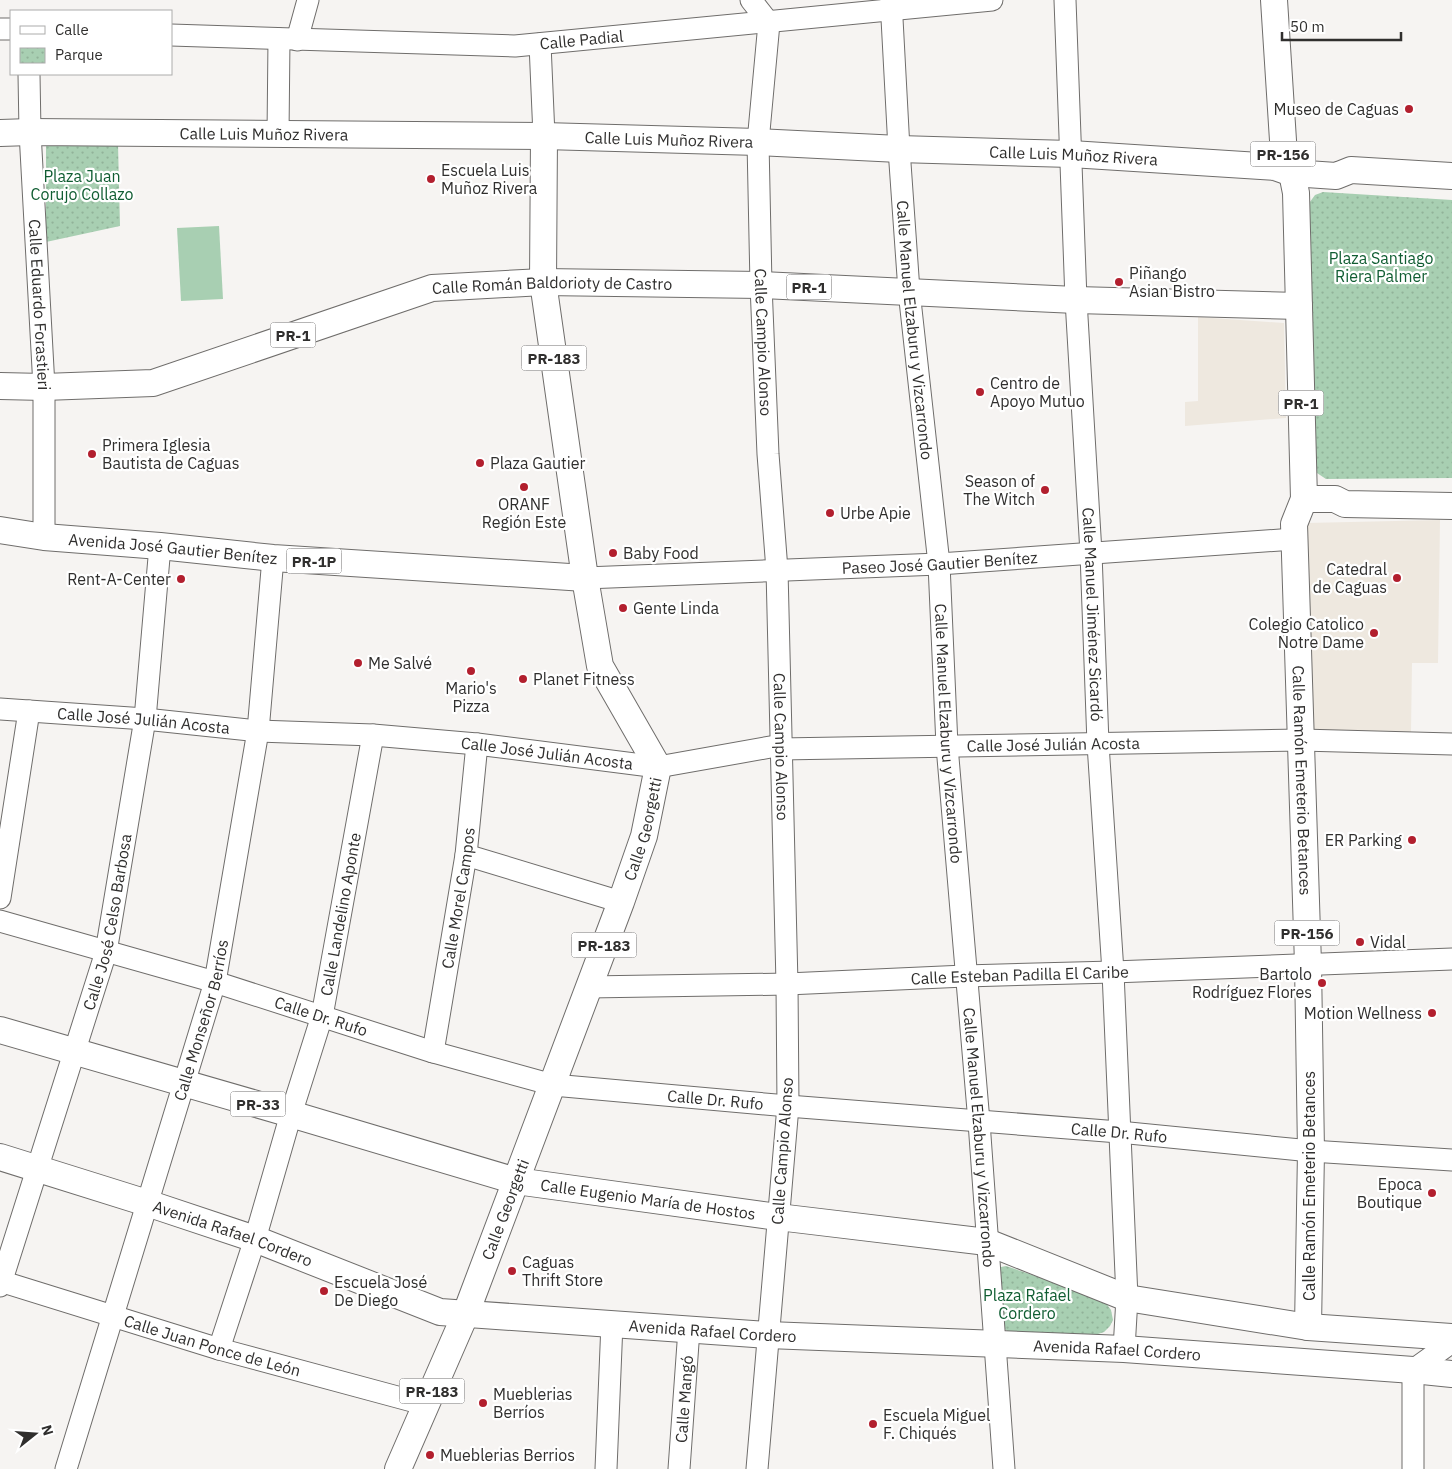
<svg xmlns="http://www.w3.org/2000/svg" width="1452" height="1469" font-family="'IBM Plex Sans',sans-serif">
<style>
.built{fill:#eee8df}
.grass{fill:#a8cfb2}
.park{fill:url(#park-dots)}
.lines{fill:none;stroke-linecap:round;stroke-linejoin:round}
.minor-casing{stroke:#6f6d6b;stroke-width:23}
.major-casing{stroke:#6f6d6b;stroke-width:28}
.minor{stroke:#fff;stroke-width:21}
.major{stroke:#fff;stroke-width:26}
.poi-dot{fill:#b21f2e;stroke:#fff;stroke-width:2}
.labels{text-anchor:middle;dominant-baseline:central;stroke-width:4.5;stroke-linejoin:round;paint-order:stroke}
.shield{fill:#fff;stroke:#6e6d6d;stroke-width:1}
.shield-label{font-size:15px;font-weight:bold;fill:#302f2e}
.street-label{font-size:16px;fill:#302f2e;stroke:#fff}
.poi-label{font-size:16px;fill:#302f2e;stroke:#fff;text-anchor:start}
.park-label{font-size:16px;fill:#105d32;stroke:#fff}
</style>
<defs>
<pattern id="park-dots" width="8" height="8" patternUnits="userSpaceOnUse" patternTransform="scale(1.25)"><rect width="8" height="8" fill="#a8cfb2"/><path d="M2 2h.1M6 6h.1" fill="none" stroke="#91b299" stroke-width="1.8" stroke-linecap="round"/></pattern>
</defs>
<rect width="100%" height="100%" fill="#f6f4f2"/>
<path class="built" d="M1198,317L1284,323L1286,418L1185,426V402L1198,401Z
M1440,520L1438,663H1412L1411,732L1310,731L1306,523Z"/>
<path class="grass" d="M219,226L223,299L181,301L177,228Z"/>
<path class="park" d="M46,144H118L120,226L46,242Z
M1323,192L1452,200V478L1326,479L1317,473L1316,467L1307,206L1315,195Z
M1006,1266L1103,1299L1111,1310L1113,1320L1110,1326L1104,1332L1098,1334L1088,1336L1009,1332L1003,1328L996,1272L1001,1267Z"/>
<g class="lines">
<g class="minor-casing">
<g id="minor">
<path id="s1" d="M751,0L769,23L758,142L761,285L768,454L777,570L787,984L788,1106L757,1469"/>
<path id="s2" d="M891,0L899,149L909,291L939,564L947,746L979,1122L1004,1469"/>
<path id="s3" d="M1065,0L1076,300L1091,553L1098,744L1113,972L1127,1298L1124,1349"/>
<path d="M0,29H11"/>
<path id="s4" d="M171,35L515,46L992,0"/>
<path d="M297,40L308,0"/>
<path d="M540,44L544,136"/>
<path id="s5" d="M29,74L30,132L44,387V537"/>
<path d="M278,135L279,39"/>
<path id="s6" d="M585,578L939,564L1294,539"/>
<path id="s7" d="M0,709L145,719L258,731L373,735L477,744L658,767L776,746L780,749L1301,740L1452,744"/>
<path d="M466,855L621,902"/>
<path d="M0,898L29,711"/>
<path id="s8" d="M0,921L215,982L433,1052L553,1085L788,1106L1119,1132L1311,1151L1452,1160"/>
<path id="s9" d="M588,987L787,984L965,976L1113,972L1452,959"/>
<path id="s10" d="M433,1052L466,855L477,744"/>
<path id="s11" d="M0,1281L219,1349L427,1405"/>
<path id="s12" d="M0,1286L106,952L145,719L160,546"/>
<path id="s13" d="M219,1349L255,1239L291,1114L322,1016L373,735"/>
<path id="s14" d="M66,1469L215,982L258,731L273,558"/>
<path d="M606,1469L612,1323"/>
<path id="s15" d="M679,1469L689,1329"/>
<path d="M1413,1469V1370L1452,1342"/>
</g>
</g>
<g class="major-casing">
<g id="major">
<path id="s16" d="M1274,0L1284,156L1292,173L1296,193L1304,499L1294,524L1308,964L1311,1151L1308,1327"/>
<path id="s17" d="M0,133L30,132L544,136L758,142L899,149L1071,154L1275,167L1292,173L1336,176L1351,170L1452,176"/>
<path id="s18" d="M0,386L44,387L153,383L432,288L543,282L761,285L1076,300L1299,306"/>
<path d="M1304,499H1335L1345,504L1452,506"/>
<path id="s19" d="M0,530L44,537L160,546L273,558L585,578"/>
<path id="s20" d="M0,1030L284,1112L516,1181L778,1217L987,1242L1127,1298L1308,1327L1452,1337"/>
<path id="s21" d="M0,1157L147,1203L255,1239L440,1312L768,1335L1124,1349L1413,1370L1452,1374"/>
<path id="s22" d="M398,1469L466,1313L621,902L644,836L658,767L600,666L585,578L543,282L544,136"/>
</g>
</g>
<use href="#minor" class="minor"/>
<use href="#major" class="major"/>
</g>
<g class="poi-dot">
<circle cx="1409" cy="109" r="5"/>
<circle cx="431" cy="179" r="5"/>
<circle cx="1119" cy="282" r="5"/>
<circle cx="980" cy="392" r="5"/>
<circle cx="92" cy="454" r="5"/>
<circle cx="480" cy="463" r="5"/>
<circle cx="524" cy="487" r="5"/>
<circle cx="1045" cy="490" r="5"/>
<circle cx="830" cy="513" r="5"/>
<circle cx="613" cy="553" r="5"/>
<circle cx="1397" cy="578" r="5"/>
<circle cx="181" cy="579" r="5"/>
<circle cx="623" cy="608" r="5"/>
<circle cx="1374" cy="633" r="5"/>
<circle cx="358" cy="663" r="5"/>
<circle cx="471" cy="671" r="5"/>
<circle cx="523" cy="679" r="5"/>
<circle cx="1412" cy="840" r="5"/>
<circle cx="1360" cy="942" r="5"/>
<circle cx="1322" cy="983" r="5"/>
<circle cx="1432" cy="1013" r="5"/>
<circle cx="1432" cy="1193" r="5"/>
<circle cx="512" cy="1271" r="5"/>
<circle cx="324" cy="1291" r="5"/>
<circle cx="483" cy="1403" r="5"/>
<circle cx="873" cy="1424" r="5"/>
<circle cx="430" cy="1455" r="5"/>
</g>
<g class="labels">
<g class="shield">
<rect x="1250.5" y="141.5" width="65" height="25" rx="4"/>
<rect x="786.5" y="274.5" width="45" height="25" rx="4"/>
<rect x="270.5" y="322.5" width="45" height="25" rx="4"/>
<rect x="521.5" y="345.5" width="65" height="25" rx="4"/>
<rect x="1278.5" y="390.5" width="45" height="25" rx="4"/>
<rect x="286.5" y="548.5" width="55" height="25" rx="4"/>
<rect x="1274.5" y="920.5" width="65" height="25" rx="4"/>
<rect x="571.5" y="932.5" width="65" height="25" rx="4"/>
<rect x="230.5" y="1091.5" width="55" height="25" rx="4"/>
<rect x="399.5" y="1378.5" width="65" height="25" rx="4"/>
</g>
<g class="shield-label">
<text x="1283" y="154">PR-156</text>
<text x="809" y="287">PR-1</text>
<text x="293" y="335">PR-1</text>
<text x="554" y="358">PR-183</text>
<text x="1301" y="403">PR-1</text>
<text x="314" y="561">PR-1P</text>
<text x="1307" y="933">PR-156</text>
<text x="604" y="945">PR-183</text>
<text x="258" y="1104">PR-33</text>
<text x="432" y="1391">PR-183</text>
</g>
<g class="street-label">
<text stroke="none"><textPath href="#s4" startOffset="411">Calle Padial</textPath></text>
<text stroke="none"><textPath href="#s17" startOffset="264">Calle Luis Muñoz Rivera</textPath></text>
<text stroke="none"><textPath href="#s17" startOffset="669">Calle Luis Muñoz Rivera</textPath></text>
<text stroke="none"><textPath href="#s17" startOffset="1074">Calle Luis Muñoz Rivera</textPath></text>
<text stroke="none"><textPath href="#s18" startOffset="568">Calle Román Baldorioty de Castro</textPath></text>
<text stroke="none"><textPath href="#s5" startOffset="231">Calle Eduardo Forastieri</textPath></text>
<text stroke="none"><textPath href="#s2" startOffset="331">Calle Manuel Elzaburu y Vizcarrondo</textPath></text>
<text stroke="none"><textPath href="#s1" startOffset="349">Calle Campio Alonso</textPath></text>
<text stroke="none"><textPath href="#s19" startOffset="174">Avenida José Gautier Benítez</textPath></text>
<text stroke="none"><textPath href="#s6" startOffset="355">Paseo José Gautier Benítez</textPath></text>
<text stroke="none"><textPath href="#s3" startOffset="615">Calle Manuel Jiménez Sicardó</textPath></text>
<text stroke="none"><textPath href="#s7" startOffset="144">Calle José Julián Acosta</textPath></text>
<text stroke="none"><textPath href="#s2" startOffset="736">Calle Manuel Elzaburu y Vizcarrondo</textPath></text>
<text stroke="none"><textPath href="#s7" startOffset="1059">Calle José Julián Acosta</textPath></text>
<text stroke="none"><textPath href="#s1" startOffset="754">Calle Campio Alonso</textPath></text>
<text stroke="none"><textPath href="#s7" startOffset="549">Calle José Julián Acosta</textPath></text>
<text stroke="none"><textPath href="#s16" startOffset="785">Calle Ramón Emeterio Betances</textPath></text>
<text stroke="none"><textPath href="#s22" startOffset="686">Calle Georgetti</textPath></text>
<text stroke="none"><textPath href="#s10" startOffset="156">Calle Morel Campos</textPath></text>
<text stroke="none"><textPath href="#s13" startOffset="452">Calle Landelino Aponte</textPath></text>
<text stroke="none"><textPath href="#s12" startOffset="380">Calle José Celso Barbosa</textPath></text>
<text stroke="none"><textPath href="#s9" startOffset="432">Calle Esteban Padilla El Caribe</textPath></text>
<text stroke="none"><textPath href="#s8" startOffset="335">Calle Dr. Rufo</textPath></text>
<text stroke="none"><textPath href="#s14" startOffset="469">Calle Monseñor Berríos</textPath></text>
<text stroke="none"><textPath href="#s8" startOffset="740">Calle Dr. Rufo</textPath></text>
<text stroke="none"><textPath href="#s8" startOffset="1145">Calle Dr. Rufo</textPath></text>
<text stroke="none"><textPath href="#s2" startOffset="1141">Calle Manuel Elzaburu y Vizcarrondo</textPath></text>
<text transform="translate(782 1151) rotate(-86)">Calle Campio Alonso</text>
<text transform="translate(1309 1186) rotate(-90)">Calle Ramón Emeterio Betances</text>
<text stroke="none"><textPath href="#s20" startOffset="671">Calle Eugenio María de Hostos</textPath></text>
<text stroke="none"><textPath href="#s22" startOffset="281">Calle Georgetti</textPath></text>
<text stroke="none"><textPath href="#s21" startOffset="245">Avenida Rafael Cordero</textPath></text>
<text stroke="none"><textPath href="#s21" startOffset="740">Avenida Rafael Cordero</textPath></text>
<text stroke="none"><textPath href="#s11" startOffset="222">Calle Juan Ponce de León</textPath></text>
<text stroke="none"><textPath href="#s21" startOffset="1145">Avenida Rafael Cordero</textPath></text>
<text stroke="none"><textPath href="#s15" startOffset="70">Calle Mangó</textPath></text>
</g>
<g class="poi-label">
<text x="1399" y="109" text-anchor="end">Museo de Caguas</text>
<text x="441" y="170">Escuela Luis<tspan x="441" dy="18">Muñoz Rivera</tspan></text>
<text x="1129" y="273">Piñango<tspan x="1129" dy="18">Asian Bistro</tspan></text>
<text x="990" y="383">Centro de<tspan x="990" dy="18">Apoyo Mutuo</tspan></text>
<text x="102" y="445">Primera Iglesia<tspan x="102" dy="18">Bautista de Caguas</tspan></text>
<text x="490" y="463">Plaza Gautier</text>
<text x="1035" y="481" text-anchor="end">Season of<tspan x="1035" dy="18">The Witch</tspan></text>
<text x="524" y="504" text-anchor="middle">ORANF<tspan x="524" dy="18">Región Este</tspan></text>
<text x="840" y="513">Urbe Apie</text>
<text x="623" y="553">Baby Food</text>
<text x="1387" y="569" text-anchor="end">Catedral<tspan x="1387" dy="18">de Caguas</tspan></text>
<text x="171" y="579" text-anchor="end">Rent-A-Center</text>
<text x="633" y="608">Gente Linda</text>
<text x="1364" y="624" text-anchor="end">Colegio Catolico<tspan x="1364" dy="18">Notre Dame</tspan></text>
<text x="368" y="663">Me Salvé</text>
<text x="533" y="679">Planet Fitness</text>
<text x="471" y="688" text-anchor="middle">Mario's<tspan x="471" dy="18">Pizza</tspan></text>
<text x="1402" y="840" text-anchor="end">ER Parking</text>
<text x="1370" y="942">Vidal</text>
<text x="1312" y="974" text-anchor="end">Bartolo<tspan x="1312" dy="18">Rodríguez Flores</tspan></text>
<text x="1422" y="1013" text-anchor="end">Motion Wellness</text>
<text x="1422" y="1184" text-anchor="end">Epoca<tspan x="1422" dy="18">Boutique</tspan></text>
<text x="522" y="1262">Caguas<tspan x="522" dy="18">Thrift Store</tspan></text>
<text x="334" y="1282">Escuela José<tspan x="334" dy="18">De Diego</tspan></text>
<text x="493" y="1394">Mueblerias<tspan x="493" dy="18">Berríos</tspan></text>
<text x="883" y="1415">Escuela Miguel<tspan x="883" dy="18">F. Chiqués</tspan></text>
<text x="440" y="1455">Mueblerias Berrios</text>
</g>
<g class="park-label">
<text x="82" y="176">Plaza Juan<tspan x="82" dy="18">Corujo Collazo</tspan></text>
<text x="1381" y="258">Plaza Santiago<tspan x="1381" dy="18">Riera Palmer</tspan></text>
<text x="1027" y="1295">Plaza Rafael<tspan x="1027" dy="18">Cordero</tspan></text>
</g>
</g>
<rect x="10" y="10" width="162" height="65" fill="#ffffff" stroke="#acacab"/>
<rect x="20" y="26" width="25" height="8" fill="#ffffff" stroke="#acacab"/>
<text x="55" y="35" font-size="15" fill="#302f2e">Calle</text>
<rect x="20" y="48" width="25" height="15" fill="url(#park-dots)" stroke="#acacab"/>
<text x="55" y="60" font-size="15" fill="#302f2e">Parque</text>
<g transform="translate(35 1434) rotate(73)" stroke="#ffffff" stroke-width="4" paint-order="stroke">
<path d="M0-4L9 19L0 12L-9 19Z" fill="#302f2e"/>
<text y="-8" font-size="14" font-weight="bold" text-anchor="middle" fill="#302f2e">N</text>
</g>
<path d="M1282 32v8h119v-8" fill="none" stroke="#302f2e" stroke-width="2.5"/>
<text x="1290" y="32" font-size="15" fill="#302f2e" stroke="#ffffff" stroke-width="4" paint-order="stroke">50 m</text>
</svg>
